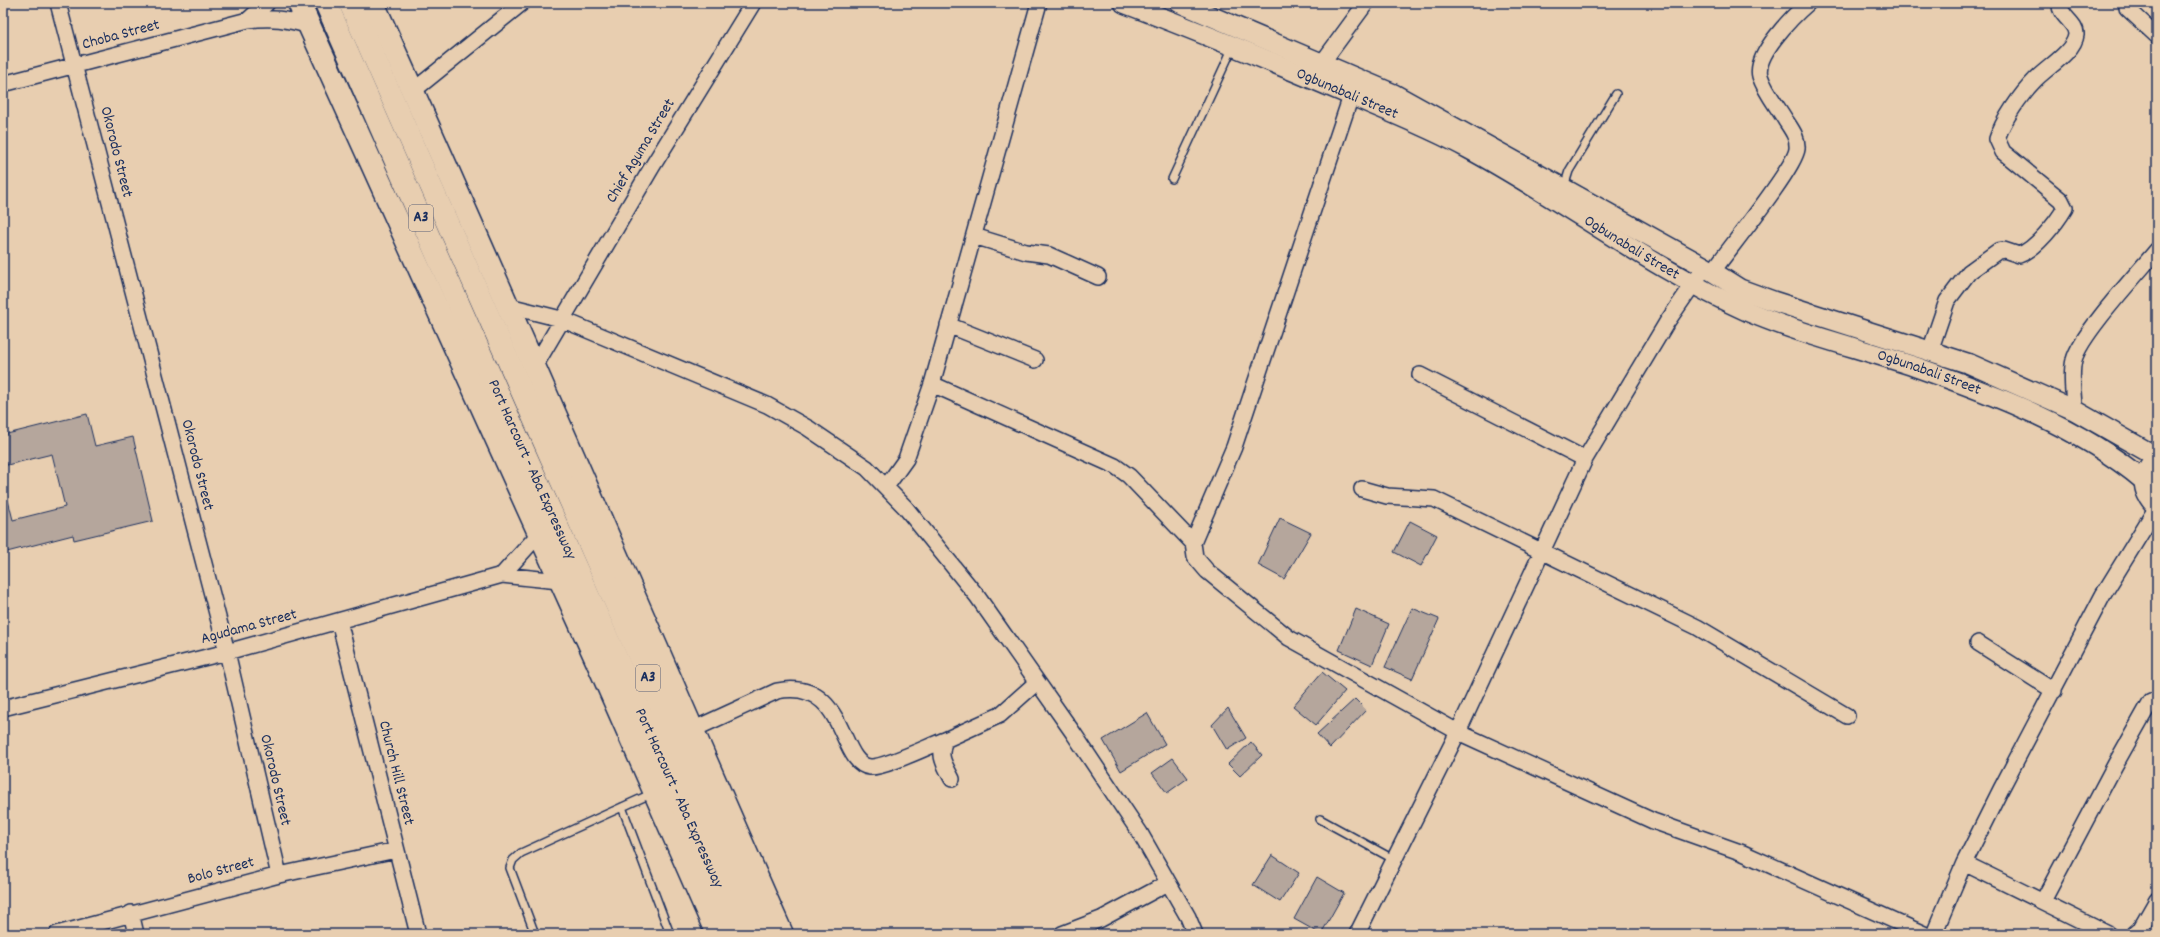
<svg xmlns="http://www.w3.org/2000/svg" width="2160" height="937" font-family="Dekko,sans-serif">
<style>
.building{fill:#b5a69c;stroke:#1b2f5e}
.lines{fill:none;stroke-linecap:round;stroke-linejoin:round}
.service-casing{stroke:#1b2f5e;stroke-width:10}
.minor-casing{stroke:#1b2f5e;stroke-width:18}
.tertiary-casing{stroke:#1b2f5e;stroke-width:22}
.primary-casing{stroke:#1b2f5e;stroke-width:25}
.trunk-casing{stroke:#1b2f5e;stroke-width:25}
.service{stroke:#e8ceb0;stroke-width:7}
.minor{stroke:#e8ceb0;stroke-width:15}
.tertiary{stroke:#e8ceb0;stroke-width:19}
.primary{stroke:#e8ceb0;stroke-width:22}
.trunk{stroke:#e8ceb0;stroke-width:22}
.labels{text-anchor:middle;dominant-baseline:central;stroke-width:4;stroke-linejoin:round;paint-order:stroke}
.shield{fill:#e8ceb0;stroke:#585f77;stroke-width:1}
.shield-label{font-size:15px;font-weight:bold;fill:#1b2f5e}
.street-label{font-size:16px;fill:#1b2f5e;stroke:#e8ceb0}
</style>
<rect width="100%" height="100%" fill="#e8ceb0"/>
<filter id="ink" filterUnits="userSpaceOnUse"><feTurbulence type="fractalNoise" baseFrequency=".025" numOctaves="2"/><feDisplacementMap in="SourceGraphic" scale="8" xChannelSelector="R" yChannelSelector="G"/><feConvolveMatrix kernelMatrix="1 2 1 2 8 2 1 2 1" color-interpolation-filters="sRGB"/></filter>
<g filter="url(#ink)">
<path class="building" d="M87,414L95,446L133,437L153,521L74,540L73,535L3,553V480L13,520L65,507L52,454L3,466V435Z
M1280,518L1311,533L1284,579L1258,565Z
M1410,521L1437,535L1421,566L1394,552Z
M1412,608L1439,619L1412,679L1385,667Z
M1356,609L1389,624L1372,665L1339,650Z
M1322,672L1345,691L1316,725L1293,706Z
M1355,699L1366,710L1330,748L1317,734Z
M1228,708L1246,738L1227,750L1212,725Z
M1147,713L1165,744L1121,771L1103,740Z
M1251,742L1262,755L1240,776L1228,764Z
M1173,758L1188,778L1167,793L1152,773Z
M1272,855L1299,873L1280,902L1253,885Z
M1317,877L1344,893L1321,934L1294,919Z"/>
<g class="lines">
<g class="service-casing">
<path id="service" d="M1172,179L1233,47
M1564,187L1569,171L1616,94
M622,807L670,934
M1320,819L1393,859
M535,934L510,868L513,860L521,853L653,793"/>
</g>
<g class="minor-casing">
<path id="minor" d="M58,3L227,652L279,875
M2127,8L2157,36
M248,20L267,3
M1322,63L1366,3
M3,84L248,20C271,17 288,19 309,26
M413,91L522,3
M1351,96L1234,447L1193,543L1195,557L1207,571L1289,638L1458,732L1653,821L1743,853L1924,934
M974,236L1026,252L1049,255L1098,277
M1713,271C1728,250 1795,168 1797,149C1798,138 1792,130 1786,121C1778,107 1765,92 1760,76C1754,55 1793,16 1808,3
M509,306L561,319L767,405L808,428L867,468L905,507L977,596L1074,734L1140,833L1188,917L1195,934
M948,325L1035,360
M1930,351L1947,301L1969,272L1998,251L2004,250L2019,255C2035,250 2057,222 2065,208L2061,200L2003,152L1997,139C2003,120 2021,94 2035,80C2046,68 2074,52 2076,35C2077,22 2058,16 2060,3
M535,366L652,167L753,3
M1420,375L1585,459
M932,384L1115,466L1129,476L1193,543
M2074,410C2074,395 2070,375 2074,360C2080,335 2138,273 2157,250
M886,487L906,459L932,384L1039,3
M1362,489L1387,496L1434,499L1697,627L1847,716
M502,575L538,535
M339,621L418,934
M1978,643L2054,691
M3,708L227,652L502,575L559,581
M692,730L777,691C847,677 838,764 870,767C884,768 929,746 945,740
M952,779C944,763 938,757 945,740L1000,715L1037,682
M1964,863L2108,934
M2043,901L2115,765L2151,701
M131,913L136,934
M57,934L279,875L396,850
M1062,934L1101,919L1168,883
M1357,934L1458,732L1585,459L1667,322L1705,267
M1934,934L1964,863L2001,789L2103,595L2157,507
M2134,934L2141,928L2157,900"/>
</g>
<g class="tertiary-casing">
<g id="tertiary">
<path id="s1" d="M1124,3C1200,32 1275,63 1350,95C1390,112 1431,128 1469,149C1564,200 1650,268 1749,312C1803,335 1860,348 1916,367C1993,394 2080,427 2143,480"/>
<path d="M1180,3L1394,94L1705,267L1740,289L1773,301L1970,364L2074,410L2157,457C2140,473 2140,491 2157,507"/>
</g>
</g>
<g class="primary-casing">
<path id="primary" d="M299,3L597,661L717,934
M373,3C513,312 645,624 782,934"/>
</g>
<g class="trunk-casing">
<g id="trunk">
<path id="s2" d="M326,3L516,434L740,934"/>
<path d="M350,3L762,934"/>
</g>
</g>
<use href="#service" class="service"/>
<use href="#minor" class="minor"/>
<use href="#tertiary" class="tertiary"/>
<use href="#primary" class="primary"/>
<use href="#trunk" class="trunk"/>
</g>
</g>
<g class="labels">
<g class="shield">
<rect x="409" y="205" width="24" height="26" rx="3"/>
<rect x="636" y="665" width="24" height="26" rx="3"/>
</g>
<g class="shield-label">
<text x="421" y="218">A3</text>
<text x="648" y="678">A3</text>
</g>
<g class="street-label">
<text transform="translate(121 35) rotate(-15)">Choba Street</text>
<text stroke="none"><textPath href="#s1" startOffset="241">Ogbunabali Street</textPath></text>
<text transform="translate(641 151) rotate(-59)">Chief Aguma Street</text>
<text transform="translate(116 152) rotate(76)">Okorodo Street</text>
<text stroke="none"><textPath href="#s1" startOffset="565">Ogbunabali Street</textPath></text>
<text stroke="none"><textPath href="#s1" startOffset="889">Ogbunabali Street</textPath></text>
<text transform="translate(197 465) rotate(76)">Okorodo Street</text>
<text stroke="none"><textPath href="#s2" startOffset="510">Port Harcourt - Aba Expressway</textPath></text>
<text transform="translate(249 627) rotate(-15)">Agudama Street</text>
<text transform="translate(396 773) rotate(76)">Church Hill Street</text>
<text transform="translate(275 780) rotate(77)">Okorodo Street</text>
<text stroke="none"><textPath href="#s2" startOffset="870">Port Harcourt - Aba Expressway</textPath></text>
<text transform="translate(221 871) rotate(-15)">Bolo Street</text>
</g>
</g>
<rect width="2160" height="937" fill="none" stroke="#e8ceb0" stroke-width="16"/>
<rect x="8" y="8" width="2144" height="921" fill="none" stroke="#1b2f5e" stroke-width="1.5" filter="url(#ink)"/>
</svg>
